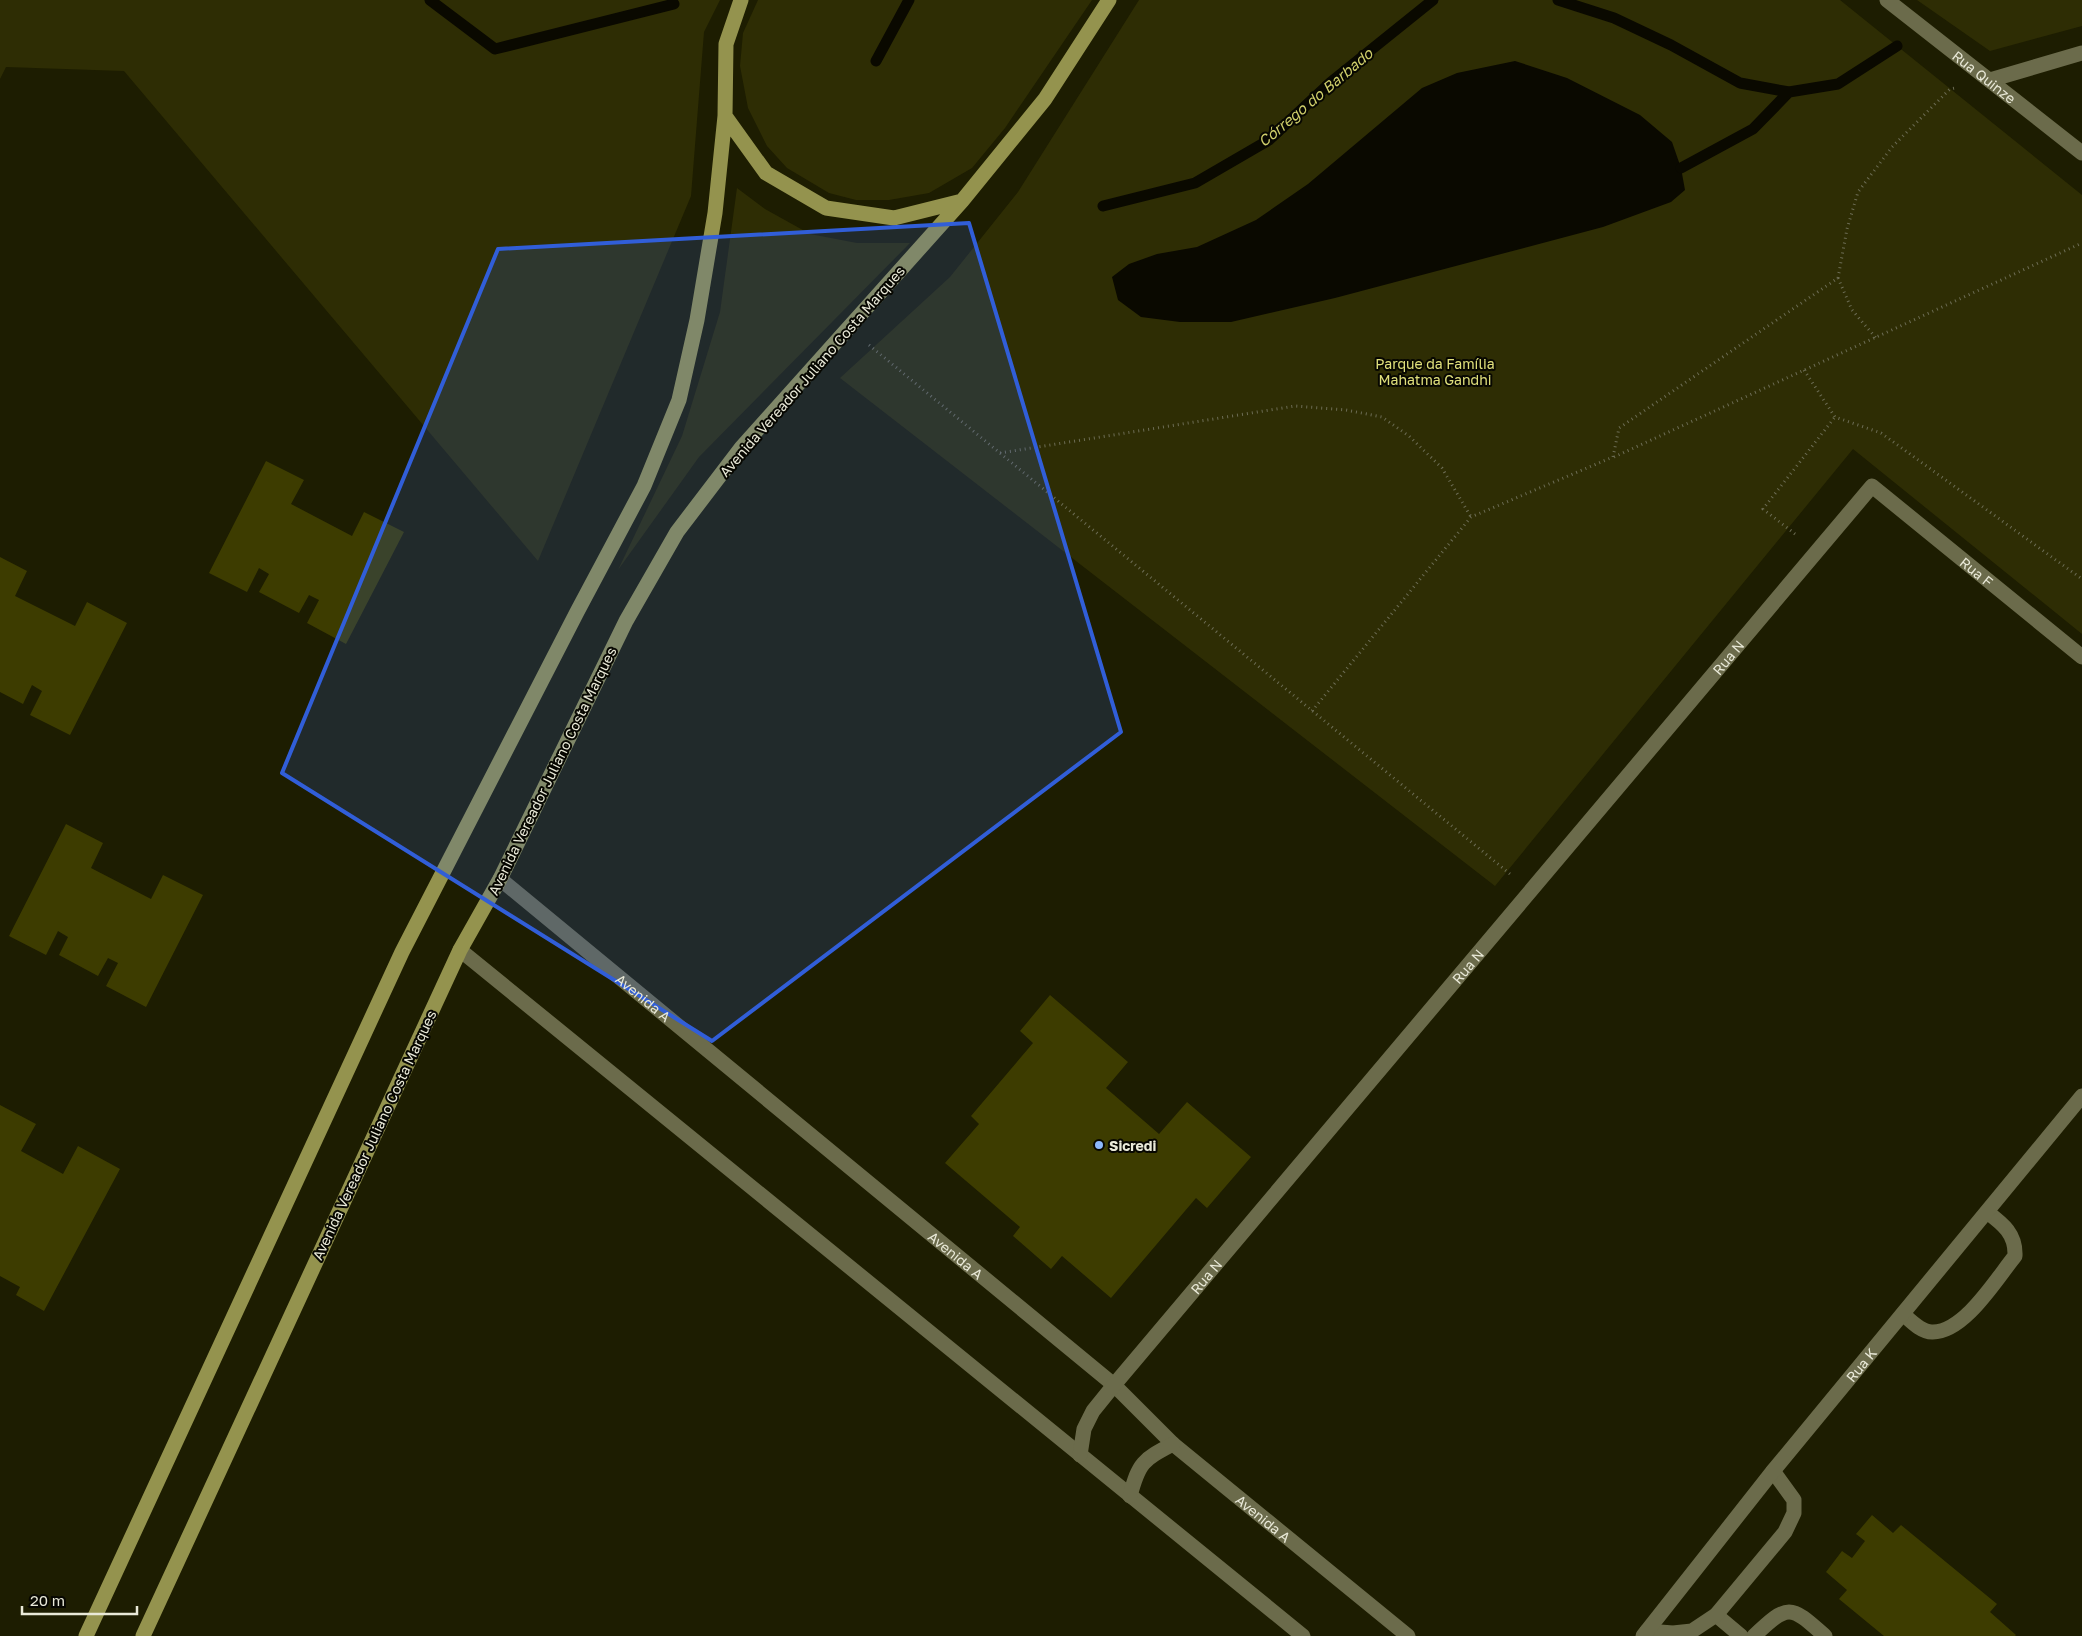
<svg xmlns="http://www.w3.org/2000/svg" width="2082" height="1636" font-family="'Golos Text',sans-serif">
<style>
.green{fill:#2e2d04}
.water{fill:#0a0900}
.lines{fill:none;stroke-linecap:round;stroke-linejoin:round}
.stream{stroke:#0a0900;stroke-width:11}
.building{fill:#3d3c00}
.path{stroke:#6d6d55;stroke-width:3;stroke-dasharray:1 4;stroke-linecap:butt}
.minor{stroke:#6b6b4b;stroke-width:15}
.major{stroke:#94934e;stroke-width:15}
.marked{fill:#315ed8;fill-opacity:0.2;stroke:#315ed8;stroke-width:4;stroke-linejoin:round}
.poi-dot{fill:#8db9fc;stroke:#070701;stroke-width:2}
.labels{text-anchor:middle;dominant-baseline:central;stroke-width:4;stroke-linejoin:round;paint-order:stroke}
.street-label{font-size:14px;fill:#e9e9d8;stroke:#070701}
.park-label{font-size:14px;fill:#e1e17c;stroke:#070701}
.poi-label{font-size:14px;font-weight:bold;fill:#e9e9d8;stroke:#070701;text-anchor:start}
.water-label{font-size:15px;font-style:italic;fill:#cfce6a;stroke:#070701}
</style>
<rect width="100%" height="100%" fill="#1d1d01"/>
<path class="green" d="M0,0H720L704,32L691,196L538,561L124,71L6,67L0,79Z
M758,0H1092L1005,128L972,168L929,193L889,200H856L829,193L787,168L767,146L748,108L740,66L743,33Z
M1139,0H1840L2082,195V634L1853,449L1495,886L840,378L950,277L1018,192Z
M1917,0H2082V26L1990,51Z
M737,188L765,209L810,234L857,243H910L699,457L618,570L682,436L720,312Z"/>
<path class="water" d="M1515,61L1567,78L1640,115L1672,142L1681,168L1685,190L1671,202L1603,227L1335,298L1231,322H1180L1141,317L1118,300L1112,277L1129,264L1157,254L1197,247L1256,220L1308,184L1422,88L1457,73Z"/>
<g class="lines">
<path class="stream" d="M430,0L495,49L674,4
M1558,0L1614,18L1671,45L1740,83L1789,92L1838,84L1897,46
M876,61L909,0
M1681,168L1753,129L1789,92
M1103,206L1195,183L1269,140L1331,82L1433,0"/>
</g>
<path class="building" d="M266,461L304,480L291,504L352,536L364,512L404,532L346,644L307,623L319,600L309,595L299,613L259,592L269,574L259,568L247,592L209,573Z
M0,557L27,571L15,596L75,626L87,602L127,623L70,735L30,715L42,691L32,685L23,704L0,692Z
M66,824L103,843L91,868L151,899L163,875L203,895L146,1007L106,986L118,963L108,958L98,976L59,955L68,937L58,931L46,955L9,936Z
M1050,995L1128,1062L1106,1088L1159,1134L1187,1102L1251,1157L1207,1208L1196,1198L1111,1298L1062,1256L1051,1269L1013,1236L1020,1227L945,1163L979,1124L971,1116L1033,1043L1020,1031Z
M0,1105L36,1124L21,1151L63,1174L78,1146L120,1169L44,1311L16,1295L20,1287L0,1276Z
M1872,1515L1893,1533L1901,1525L1997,1604L1990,1612L2016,1635L2015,1636H1884L1839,1599L1847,1590L1826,1572L1842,1551L1852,1558L1865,1541L1856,1534Z"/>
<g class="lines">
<path class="path" d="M1838,278L1852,310L1876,338
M869,345L1510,874
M1804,370L1835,417L1881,433L2082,579
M1000,453L1295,406L1346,410L1382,417L1409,436L1442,468L1471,517
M1614,457L2082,243
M1795,534L1763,509L1835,417
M1312,711L1471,517L1613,457L1619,428L1838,278L1847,229L1858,192L1892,147L1950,89L1955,88"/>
<g class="minor">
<path id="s1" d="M1887,0L2082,153"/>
<path d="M1990,80L2082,53"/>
<path id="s2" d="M500,879L1114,1385L1173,1444L1408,1636"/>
<path d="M460,950L1303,1636"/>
<path d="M1903,1314C1911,1321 1921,1332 1932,1332C1964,1333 1997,1278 2015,1256C2016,1234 2003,1224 1987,1212"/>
<path id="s3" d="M1080,1455L1084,1429L1093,1411L1114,1385L1872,486L2082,657"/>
<path d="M1130,1496C1139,1462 1143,1460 1173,1444"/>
<path d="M1716,1615L1741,1636"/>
<path d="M1647,1631L1673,1633L1692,1631L1716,1615L1785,1532L1794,1513V1500L1773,1471"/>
<path id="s4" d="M1643,1636L1773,1471L2082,1096"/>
<path d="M1754,1636C1789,1603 1790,1605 1825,1636"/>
</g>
<path class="major" d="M725,116L766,173L826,208L894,218L962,201
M86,1636L402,952L577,612L644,486L679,400L697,320L715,213L725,116L726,44L741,0
M143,1636L460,950L500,879L626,621L677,532L741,448L962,201L1045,99L1109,0"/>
</g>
<path class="marked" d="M969,223L1121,732L712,1041L282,773L498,249Z"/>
<circle class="poi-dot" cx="1099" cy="1145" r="5"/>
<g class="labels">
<g class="street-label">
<text stroke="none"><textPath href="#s1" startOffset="124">Rua Quinze</textPath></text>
<text transform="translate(812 371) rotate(-49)">Avenida Vereador Juliano Costa Marques</text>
<text stroke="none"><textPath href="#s3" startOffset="1391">Rua F</textPath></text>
<text stroke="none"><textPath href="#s3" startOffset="1032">Rua N</textPath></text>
<text transform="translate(552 771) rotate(-64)">Avenida Vereador Juliano Costa Marques</text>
<text stroke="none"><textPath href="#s3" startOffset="628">Rua N</textPath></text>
<text stroke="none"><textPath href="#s2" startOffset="186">Avenida A</textPath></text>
<text transform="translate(374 1135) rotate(-65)">Avenida Vereador Juliano Costa Marques</text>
<text stroke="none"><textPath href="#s2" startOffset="591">Avenida A</textPath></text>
<text stroke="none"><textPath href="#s3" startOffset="222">Rua N</textPath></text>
<text stroke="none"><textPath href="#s4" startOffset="348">Rua K</textPath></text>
<text stroke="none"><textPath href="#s2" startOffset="996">Avenida A</textPath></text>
</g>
<g class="park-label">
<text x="1435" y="363">Parque da Família<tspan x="1435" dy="16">Mahatma Gandhi</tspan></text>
</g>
<g class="poi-label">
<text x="1109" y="1145">Sicredi</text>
</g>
<g class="water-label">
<text transform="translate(1315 97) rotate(-40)">Córrego do Barbado</text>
</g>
</g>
<path d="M22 1606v8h115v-8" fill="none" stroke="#e9e9d8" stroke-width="2.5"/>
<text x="30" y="1606" font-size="15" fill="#e9e9d8" stroke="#070701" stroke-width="4" paint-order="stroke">20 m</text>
</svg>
